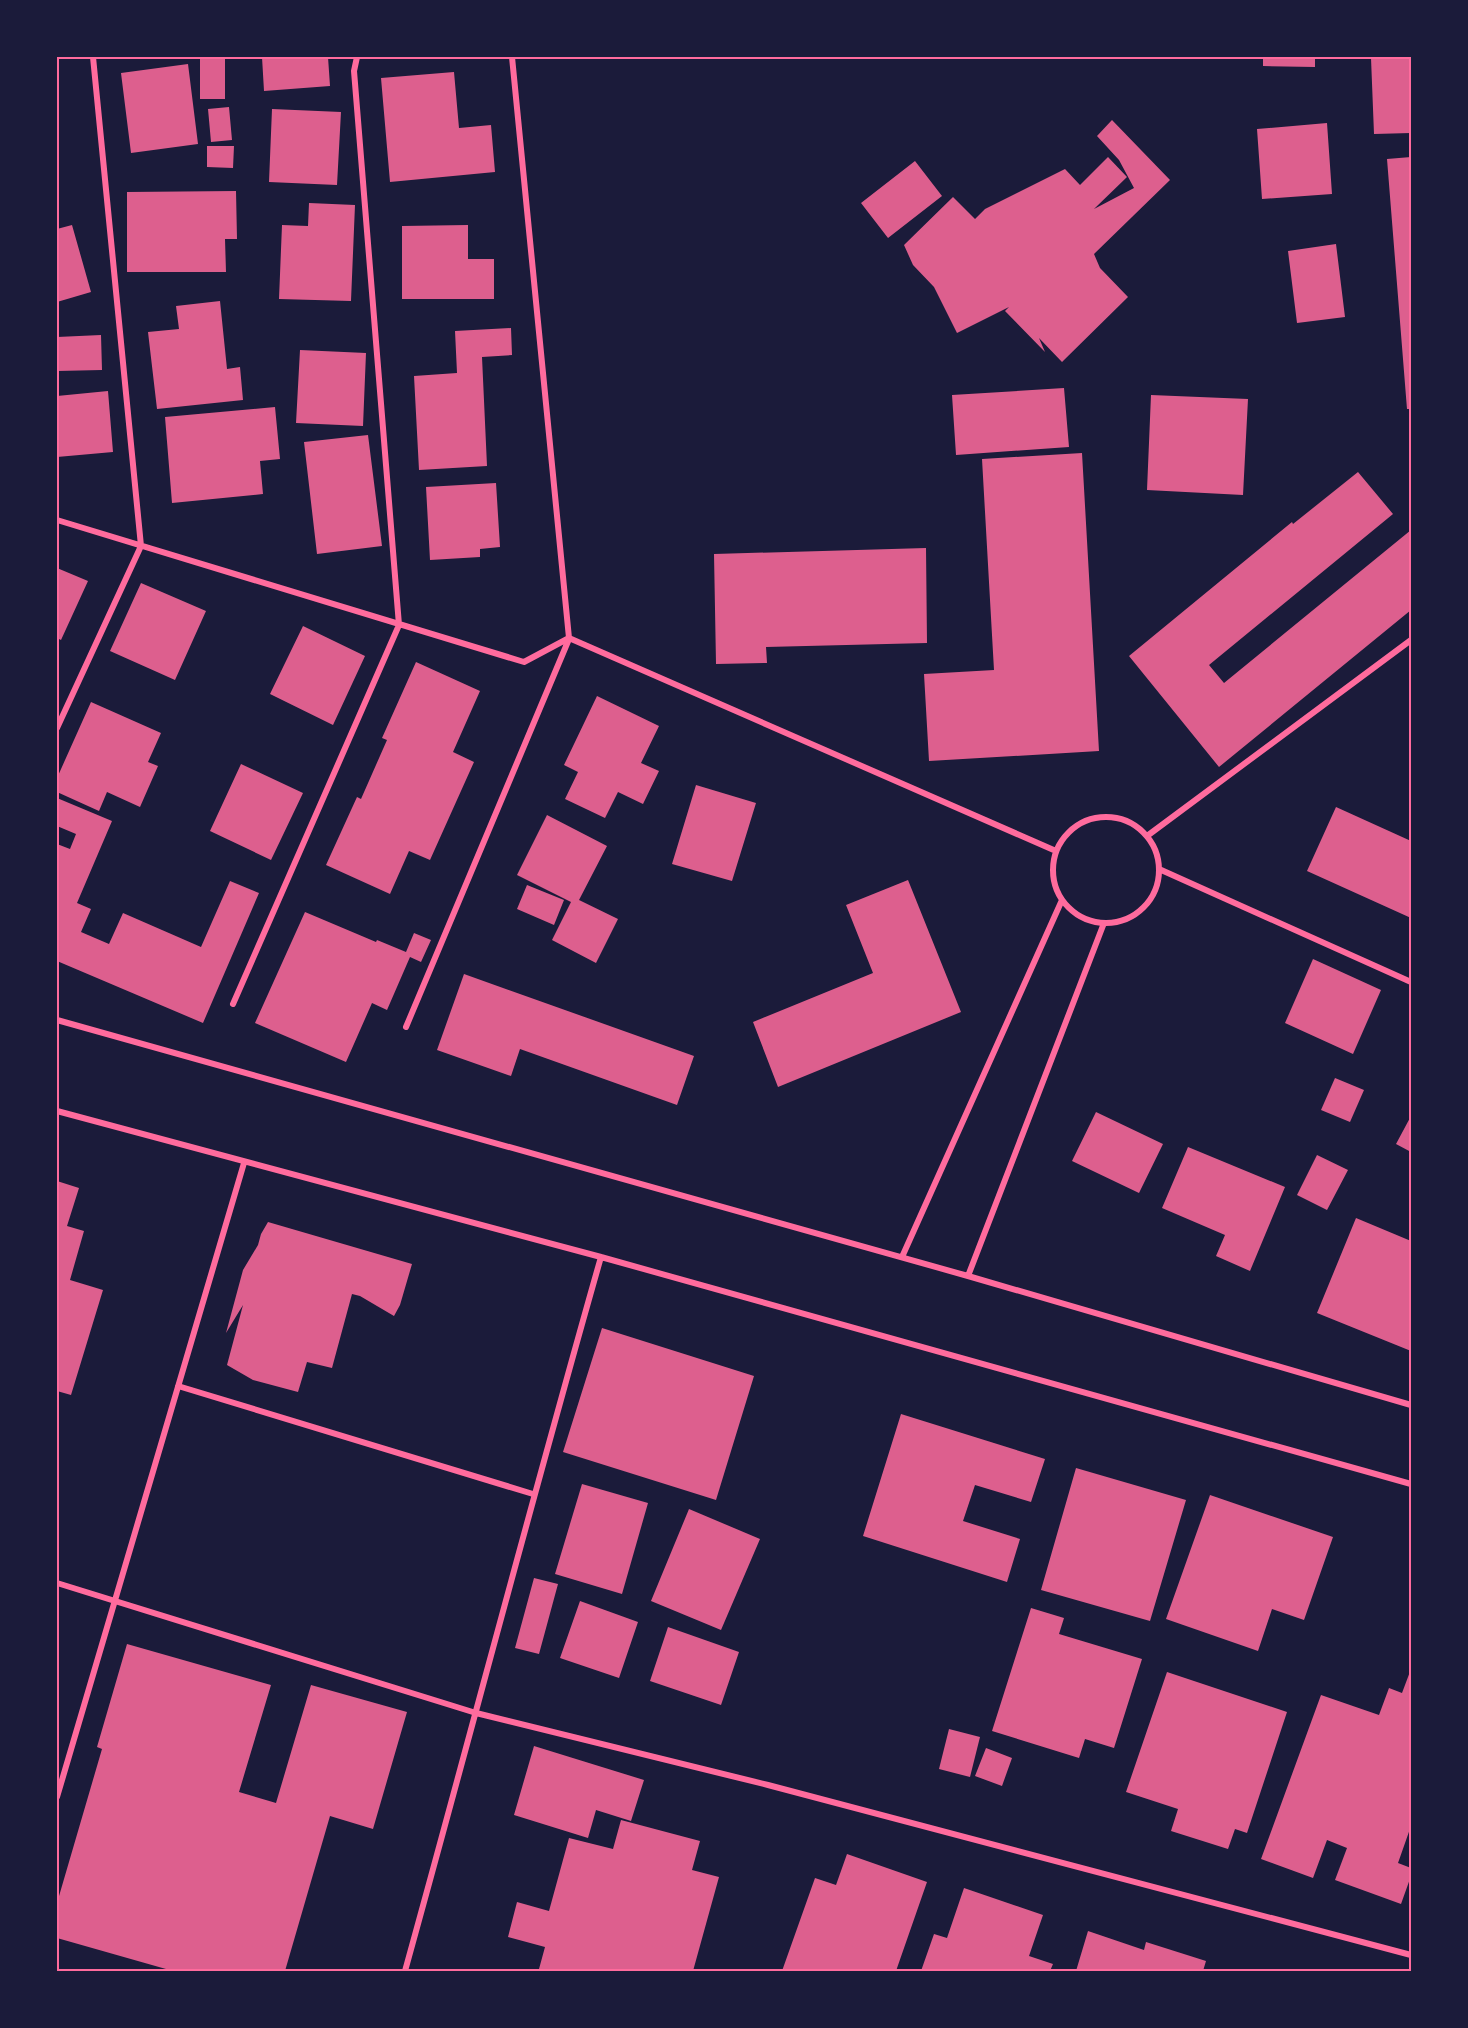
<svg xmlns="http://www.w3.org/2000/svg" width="1468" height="2028" font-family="Signika,sans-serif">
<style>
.building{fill:#dd5f8e}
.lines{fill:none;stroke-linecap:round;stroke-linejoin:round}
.minor{stroke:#ff6b9d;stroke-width:6}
.neatline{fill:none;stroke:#ff6b9d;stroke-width:2}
</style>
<rect width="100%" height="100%" fill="#1b1b3a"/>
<path class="building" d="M200,57H225V99H200Z
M262,57H328L330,86L264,91Z
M1263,57H1315V67L1263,66Z
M1411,57V133L1374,134L1371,58Z
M188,64L198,144L131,153L121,73Z
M454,72L459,128L491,125L495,172L390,182L381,78Z
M229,107L232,140L211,142L208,109Z
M272,109L341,112L337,185L269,182Z
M1112,120L1170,180L1094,254L1100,268L1128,297L1062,362L1039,338L1045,352L1005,311L1009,307L957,333L934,287L913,265L904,245L953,197L975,219L985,209L1065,169L1080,185L1108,157L1127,177L1094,209L1134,188L1119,160L1097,136Z
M1327,123L1332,194L1262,199L1257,129Z
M207,146H234L233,168L207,167Z
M1411,157V409H1407L1387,159Z
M915,161L942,196L888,238L861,203Z
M236,191L237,239H225L226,272H127V192Z
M309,203L355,205L351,301L279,299L282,225L308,226Z
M72,225L91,292L57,302V229Z
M468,225V259H494V299H402V226Z
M1336,244L1345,317L1297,323L1288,251Z
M220,301L227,369L240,367L243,400L157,409L148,332L179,329L176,306Z
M511,328L512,355L482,357L487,466L419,470L414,376L457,373L455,331Z
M101,335L102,370L57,371V337Z
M300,350L366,353L363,426L296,423Z
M1064,388L1069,447L956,455L952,395Z
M108,391L113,452L57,457V396Z
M1151,395L1248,399L1243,495L1147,490Z
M275,407L280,459L260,461L263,494L172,503L165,417Z
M368,435L382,546L317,554L304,442Z
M1082,453L1099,751L929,761L924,674L994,670L982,459Z
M1358,472L1393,514L1209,665L1224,683L1411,530V610L1219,767L1129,656L1292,522L1293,524Z
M496,483L500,547L480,549V557L430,560L426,487Z
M926,548L927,643L766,647L767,663L716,664L714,554Z
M57,568L88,581L61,640L57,638Z
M141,583L206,611L175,680L110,651Z
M303,626L365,656L333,725L270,694Z
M416,662L480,691L453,752L474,762L430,860L409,851L390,894L326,865L357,797L361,799L387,740L382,738Z
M597,696L659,726L641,763L659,771L643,804L618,792L605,818L565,799L578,772L564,765Z
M91,702L161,733L148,762L158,766L140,807L107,792L99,811L57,792V778Z
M241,764L303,793L271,860L210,831Z
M696,785L756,803L732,881L672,864Z
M57,798L112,821L77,903L91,909L81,932L109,944L123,913L201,947L230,881L259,893L203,1023L57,961V844L70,849L76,834L57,826Z
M1336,807L1411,841V918L1307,871Z
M547,815L607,846L579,900L618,919L596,963L552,940L571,902L517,875Z
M908,880L961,1012L778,1087L753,1022L873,973L846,905Z
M527,885L564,900L554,925L517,909Z
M305,912L376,942L377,940L406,952L414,933L431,940L421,962L410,957L387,1010L372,1003L346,1062L255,1023Z
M1313,959L1381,990L1353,1054L1285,1023Z
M464,974L694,1056L677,1105L520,1049L511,1076L437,1050Z
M1335,1078L1364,1090L1350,1122L1321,1110Z
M1096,1112L1163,1144L1139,1193L1072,1161Z
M1411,1116V1152L1396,1144Z
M1188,1147L1285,1187L1250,1271L1216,1256L1225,1235L1162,1208Z
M1317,1155L1348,1170L1327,1210L1297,1195Z
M57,1181L79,1188L67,1226L84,1231L70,1280L103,1290L71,1395L57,1391Z
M1356,1218L1411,1241V1351L1317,1313Z
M268,1222L412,1264L400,1305L394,1316L360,1296L352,1294L332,1368L307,1362L298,1392L253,1380L227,1365L243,1305L226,1333L243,1270L258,1245L261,1234Z
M602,1328L754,1376L716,1500L563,1452Z
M901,1414L1045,1459L1031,1502L975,1485L963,1521L1020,1539L1007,1582L863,1536Z
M1076,1468L1186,1500L1150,1621L1041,1590Z
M582,1484L648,1503L622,1594L555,1574Z
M1210,1495L1333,1537L1304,1620L1272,1609L1258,1651L1166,1619Z
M689,1509L760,1539L721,1630L651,1601Z
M534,1578L558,1584L539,1654L515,1648Z
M580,1601L638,1622L619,1678L560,1658Z
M1031,1608L1064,1618L1059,1634L1142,1659L1114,1748L1085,1739L1079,1758L992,1731Z
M668,1627L739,1652L721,1705L650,1681Z
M127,1644L271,1685L239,1792L276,1803L311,1685L407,1712L373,1829L330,1816L285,1971H173L57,1938V1903L102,1749L97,1747Z
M1411,1669V1826L1398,1863L1411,1868V1876L1401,1904L1335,1880L1347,1848L1327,1840L1313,1878L1261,1859L1321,1695L1379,1715L1389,1688L1402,1693Z
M1167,1672L1287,1712L1247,1833L1235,1829L1228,1849L1171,1831L1178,1809L1126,1792Z
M949,1729L980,1737L970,1777L939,1769Z
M534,1746L644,1780L631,1821L596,1810L588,1838L514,1815Z
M986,1748L1012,1758L1002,1786L975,1776Z
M621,1820L700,1841L692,1870L719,1877L693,1971H546L539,1969L545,1947L508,1937L517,1902L549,1911L569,1838L613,1849Z
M847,1854L927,1882L896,1971H782L815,1878L836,1885Z
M964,1888L1043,1915L1029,1956L1053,1964L1050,1971H921L934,1934L947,1938Z
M1088,1931L1144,1950L1146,1942L1206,1961L1203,1971H1076Z"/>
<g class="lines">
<path class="minor" d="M512,57L569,638L1056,851
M57,520L524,662L569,638
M57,728L141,546L93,57
M1053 870a53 53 0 1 1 106 0a53 53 0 1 1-106 0Z
M1147,836L1411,640
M1159,869L1411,982
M233,1004L399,625L354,71L357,57
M57,1020L968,1276L1411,1405
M406,1027L569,639
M57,1111L601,1257L1411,1484
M902,1257L1062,900
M968,1276L1104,923
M178,1386L533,1494
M57,1583L476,1713L768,1785L1411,1955
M57,1797L244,1163
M405,1971C471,1733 533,1495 601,1257"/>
</g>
<rect width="1468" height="2028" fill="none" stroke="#1b1b3a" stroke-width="117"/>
<rect x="58" y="58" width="1352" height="1912" class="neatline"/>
</svg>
